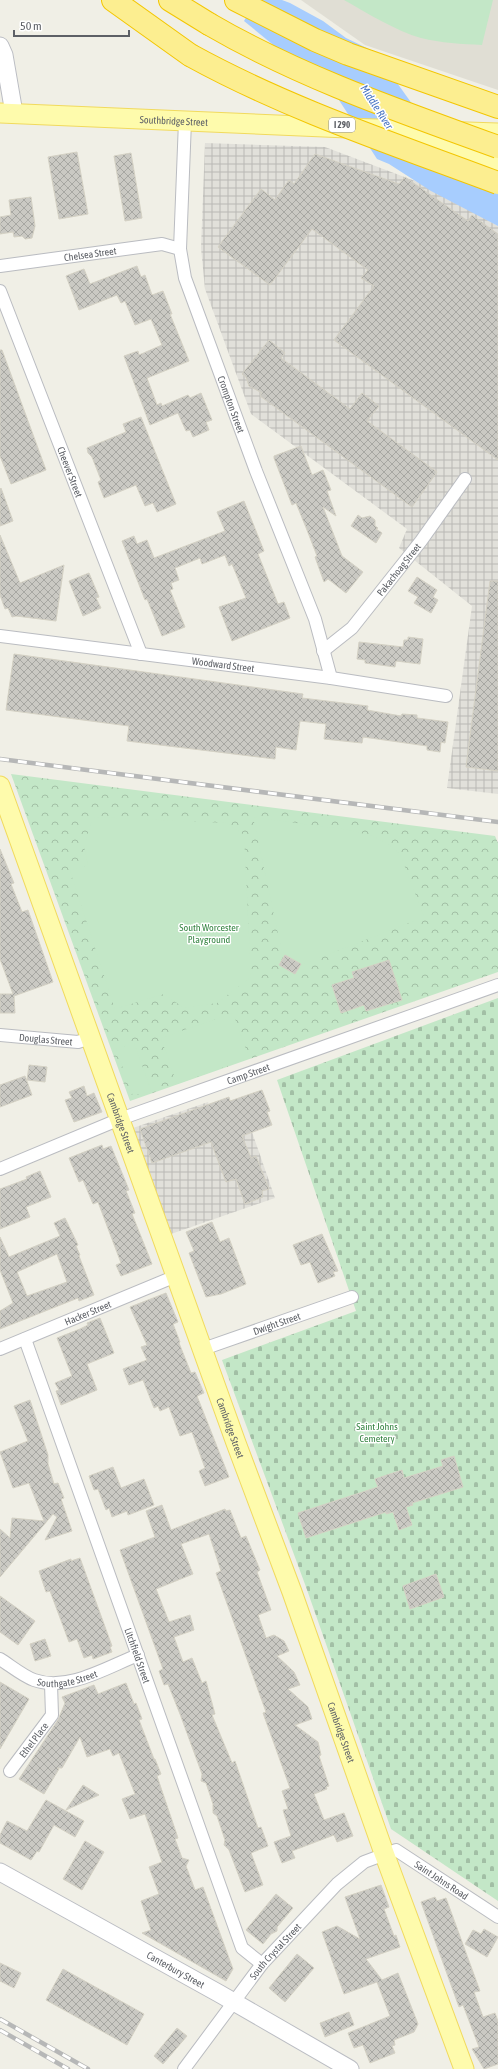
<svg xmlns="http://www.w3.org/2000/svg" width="498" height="2069" font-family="'Asap Condensed',sans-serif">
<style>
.industrial{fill:url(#industrial-grid)}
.education{fill:#e0ded4}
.cemetery{fill:url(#cemetery-stones)}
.park{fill:url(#park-crowns)}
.pitch{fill:#c3e7c7}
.water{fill:#a7cdfe}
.building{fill:url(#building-cross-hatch);stroke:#d4d1c4;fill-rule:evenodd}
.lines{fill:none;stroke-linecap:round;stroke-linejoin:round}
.street-casing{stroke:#babcc1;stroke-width:14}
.secondary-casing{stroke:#bbbdc3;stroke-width:19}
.primary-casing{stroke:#f1da5e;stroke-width:21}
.highway-casing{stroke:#f3c602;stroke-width:24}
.street{stroke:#fff;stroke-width:12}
.secondary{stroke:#fff;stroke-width:17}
.primary{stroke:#fefbac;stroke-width:19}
.highway{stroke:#fcee90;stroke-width:22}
.rail-casing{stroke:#b6b7b7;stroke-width:4.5}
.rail{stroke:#fff;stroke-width:3;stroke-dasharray:9;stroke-linecap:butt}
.highway-bridge-casing{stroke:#f3c602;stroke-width:24;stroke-linecap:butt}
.highway-bridge{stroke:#fcee90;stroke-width:22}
.labels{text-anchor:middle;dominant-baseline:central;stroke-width:3;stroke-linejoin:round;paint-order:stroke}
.shield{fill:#fff;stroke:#8e9094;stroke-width:1}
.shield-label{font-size:9px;font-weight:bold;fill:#5d6066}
.street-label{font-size:10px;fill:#5d6066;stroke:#fff}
.park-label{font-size:10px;fill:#368543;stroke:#fff}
.water-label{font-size:11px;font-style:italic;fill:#4875c3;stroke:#fff}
</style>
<defs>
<pattern id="industrial-grid" width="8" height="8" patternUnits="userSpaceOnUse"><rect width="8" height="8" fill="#e1e0da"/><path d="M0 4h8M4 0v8" fill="none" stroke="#bab9b5"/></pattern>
<pattern id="cemetery-stones" width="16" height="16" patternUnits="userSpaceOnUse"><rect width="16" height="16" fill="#c3e7c7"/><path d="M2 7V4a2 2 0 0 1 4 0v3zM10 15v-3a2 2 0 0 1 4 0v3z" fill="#a2bfa5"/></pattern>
<pattern id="park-crowns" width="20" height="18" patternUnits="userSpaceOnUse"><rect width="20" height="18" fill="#c3e7c7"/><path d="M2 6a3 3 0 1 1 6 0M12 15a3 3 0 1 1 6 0" fill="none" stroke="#a2bfa5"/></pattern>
<pattern id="building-cross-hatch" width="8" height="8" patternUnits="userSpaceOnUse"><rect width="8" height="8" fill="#cac9c3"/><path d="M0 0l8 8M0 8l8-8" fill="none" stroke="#a7a7a2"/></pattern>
</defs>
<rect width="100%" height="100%" fill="#f0efe6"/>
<path class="industrial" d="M205,143L325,147L423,184L498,226V794L447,788L472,606L399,548L407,529L251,414L205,289L201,248Z
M208,1102L222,1142L252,1132L275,1198L171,1234L133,1128Z"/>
<path class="education" d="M301,0H498V90L365,45Z"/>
<path class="cemetery" d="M498,998V1901L391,1829L306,1587L222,1360L356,1311L277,1080Z"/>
<path class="park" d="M11,774L495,836L498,843V972L130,1101Z"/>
<path class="pitch" d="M344,0H493L482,45C462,44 441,43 421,38C396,31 367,13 344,0Z
M93,817L227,823L244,835L251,977L217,1003L184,1008L164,994L115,1009L70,871L88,865L84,846Z
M253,817L349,830L372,836L387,843L400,854L424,917L299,966L283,957Z
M233,1013L249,1058L177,1084L161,1038Z
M134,1043L151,1090L133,1096L116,1049Z"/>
<path class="water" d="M256,0H282L290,3L323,21L346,38L375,52L460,171L498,192V226L431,191L389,164L377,159L337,97L244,21Z"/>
<path class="building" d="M77,152L88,214L59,219L48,157Z
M131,153L142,218L125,221L114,156Z
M315,154L399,184L405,177L468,221L472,215L498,234V460L334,340L374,286L361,278L368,270L312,229L270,285L218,247L261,189L275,200L289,180L294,184Z
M31,197L35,226L32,238L25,239L22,236L14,237L13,232L0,234V217L11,215L9,200Z
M137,266L141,277L145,275L152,295L163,291L172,314H170L189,361L147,378L157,405L161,403L162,406L188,395L190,398L201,393L212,420L206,422L209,430L193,437L190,430L186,431L178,413L150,425L124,356L138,351L139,355L162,345L151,319L135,325L125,301L121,303L117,295L79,310L66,276L84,269L90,284Z
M269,340L285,353L281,358L350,409L362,393L379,406L367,421L437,472L412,507L260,396L262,393L249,386L246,377L242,374Z
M0,350H2L46,470L11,484L0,456Z
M141,417L176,504L157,512L153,503L145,506L136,485L104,498L98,482L101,480L92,457L88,453L87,448L126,432L123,424Z
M301,446L312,475L323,470L331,490L327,491L336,516L323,507L342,556L363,572L346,593L328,579L324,582L315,557L317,556L307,530L296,503L292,505L274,458V456Z
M1,488L13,521L0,526V489Z
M244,501L264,551L258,554L278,604L284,602L290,618L232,641L219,607L246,598L232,564L229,566L225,555L202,564L200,558L175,568L179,580L171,583L173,589L170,590L185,627L162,636L147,599L145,600L122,541L134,536L137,544L147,540L154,558L225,531L217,512Z
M358,515L362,518L370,516L375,520V526L378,528L376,529L382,533L376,543L351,526Z
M0,535L20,583L64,565L56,621L16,616L12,617L8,608L5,609L0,595Z
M89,573L99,597L96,598L101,608L83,616L69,581Z
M417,577L437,590L433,597L438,600L431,613L414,603L418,597L408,591Z
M490,581H498V771L466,767Z
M408,637L423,639L420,664L396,661L395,667L365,663V660L357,659L359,642L403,647L404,640H408Z
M14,654L303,694L302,698L368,706L367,710L401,716L402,714L417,715V718L448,722L445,743L441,742L440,752L427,750V746L363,737L362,743L324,739L326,724L300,721L296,750L276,747L275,759L127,741L129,726L6,710Z
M0,849L14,883L11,884L22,912L28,910L53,982L14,996L15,1013H0V994H13L0,959Z
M285,955L301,964L295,974L279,965Z
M389,960L402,1000L366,1011L364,1005L341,1013L332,985L354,978L352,972Z
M29,1065L47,1067L45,1082L27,1080Z
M25,1076L32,1095L0,1107V1085Z
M84,1086L87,1096L94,1093L102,1112L74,1122L65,1100L72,1098L69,1092Z
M262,1090L270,1111L267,1112L272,1125L242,1136L251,1158L256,1156L269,1189L262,1191L263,1197L245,1204L236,1179L226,1182L211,1142L152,1163L140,1129L229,1097L230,1101Z
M102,1145L103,1149L111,1146L129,1190L126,1191L135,1213L132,1214L152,1264L121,1276L116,1265L121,1263L98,1202L93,1204L83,1180L79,1182L69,1158Z
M40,1171L51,1197L26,1207L30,1217L0,1229V1189L27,1179L26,1177Z
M65,1218L78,1245L76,1246L80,1255L79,1256L94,1295L79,1301L78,1298L0,1329V1311L13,1303L0,1270V1237L9,1257L60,1236L54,1223ZM57,1254L67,1282L27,1296L17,1272Z
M212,1222L220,1242L229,1238L246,1284L221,1294L206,1297L189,1253L194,1251L186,1232Z
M322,1234L338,1271L333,1272L335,1276L318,1283L310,1262L301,1265L293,1245Z
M166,1293L178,1322L173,1324L180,1342L179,1343L191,1373L195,1372L204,1393L197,1396L229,1477L205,1486L199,1471L205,1468L192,1432L180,1436L169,1407L160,1411L158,1406L154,1408L143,1380L129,1385L123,1369L147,1360L141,1347L147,1345L130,1307Z
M100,1318L114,1353L87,1364L97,1390L61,1405L56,1391L59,1390L55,1383L72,1376L57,1338L80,1329L88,1325L87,1323Z
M30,1400L48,1455V1464L54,1484L58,1483L64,1498L61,1499L72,1531L45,1540L57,1517L53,1514L0,1577V1529L10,1538L12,1518L44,1521L29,1483L13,1488L0,1452L28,1441L14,1406Z
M454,1456L463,1487L412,1503L413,1505L406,1507L412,1525L399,1530L393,1512L386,1514V1512L306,1538L298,1513L378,1487L375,1479L402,1470L404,1478L443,1466L441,1460Z
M113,1467L121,1488L144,1479L154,1505L128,1515L127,1511L112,1517L109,1508L106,1510L98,1489L94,1490L89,1476Z
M162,1505L171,1530L225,1509L226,1511L230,1510L241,1538L246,1536L260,1570L257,1572L271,1610L258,1615L266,1638L274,1635L284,1641L289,1651L277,1656L294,1672L300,1685L288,1689L308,1707L312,1719L295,1725L318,1742L321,1755L319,1756L329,1786L326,1787L327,1789L314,1794L324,1820L344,1813L353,1836L337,1842L334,1835L292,1851L295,1858L282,1863L274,1842L291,1836L283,1810L288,1809L282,1791L290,1788L263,1713L266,1712L216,1573L221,1571L209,1534L181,1544L193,1574L156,1589L169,1622L190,1615L194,1630L174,1637L183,1662L192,1658L202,1683L206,1681L215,1714L212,1715L232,1763L235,1761L258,1828L261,1827L268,1846L251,1853L263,1885L245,1892L229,1850L224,1845L225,1840L217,1816L213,1813V1804L206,1783L201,1781L202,1774L180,1714L168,1684L164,1685L159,1671L163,1669L120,1550L155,1537L146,1511Z
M80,1558L112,1646L110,1647L112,1652L93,1659L92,1655L84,1658L77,1639L69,1642L50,1591L46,1592L39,1571L71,1559V1561Z
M436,1574L444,1597L410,1609L403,1586Z
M0,1596L35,1621L18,1645L0,1632Z
M45,1639L51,1656L35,1661L30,1644Z
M0,1682L29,1699L0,1749Z
M126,1683L134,1704L136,1703L142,1719L139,1720L154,1759H155L161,1774L157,1776L178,1838L175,1839L182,1858L189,1860L186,1866L195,1890L203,1887L233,1969L226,1981L142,1933L151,1930L141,1901L159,1894L149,1867L162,1862L145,1814L130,1819L122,1799L135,1794L119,1753L113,1756L110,1749L87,1757L80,1737L62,1768H57L59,1769L44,1794L19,1779L58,1720L65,1703L62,1697L94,1685L98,1694Z
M83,1785L99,1795L66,1810Z
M46,1800L84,1821L75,1837L54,1825L39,1852L37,1851L31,1860L0,1843V1835L7,1821L27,1831Z
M85,1841L104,1852L82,1890L63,1879Z
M381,1885L389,1907L384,1909L394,1936L396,1935L400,1947L366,1959L382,1980L398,1973L418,2024L414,2032L394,2040L395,2045L392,2046L395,2053L370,2063L363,2045L354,2048L348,2033L390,2016L377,1982L344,1994L322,1932L337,1926L360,1939L345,1897Z
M276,1894L293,1908L277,1927V1931L271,1934L263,1944L246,1930Z
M435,1897L437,1901L446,1898L480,1991L474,1992L483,2017L495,2013L498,2021V2064L484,2069L472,2049L479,2047L463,2005L459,2007L421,1902Z
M484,1929L498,1937L487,1957L465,1944L473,1930L481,1934Z
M297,1954L314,1968L285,2002L269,1988Z
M0,1963L21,1973L14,1988L0,1981Z
M63,1969L144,2014L127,2045L46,2000Z
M349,2012L354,2025L325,2037L320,2023Z
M177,2028L187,2036L163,2064L154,2056Z"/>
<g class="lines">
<g class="street-casing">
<g id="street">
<path id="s1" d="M185,121L180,249L185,278L256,471L315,619L331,678"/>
<path id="s2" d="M0,266L162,244L180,249"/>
<path id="s3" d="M0,291L141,654"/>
<path id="s4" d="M0,636L331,678L446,696"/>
<path id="s5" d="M323,651L352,628L421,541L465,479"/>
<path id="s6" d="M0,1035L78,1042L90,1038"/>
<path id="s7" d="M0,1169L120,1119L498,985"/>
<path id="s8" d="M25,1339L242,1948L262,1964"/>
<path id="s9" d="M0,1349L176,1276"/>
<path id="s10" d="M203,1349L352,1297"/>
<path id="s11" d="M0,1659C11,1666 23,1676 34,1680C68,1692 107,1667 138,1655"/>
<path id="s12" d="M10,1771L52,1715L51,1684"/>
<path id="s13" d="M184,2069L262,1964L337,1884L364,1862L396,1850L498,1917"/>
</g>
</g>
<g class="secondary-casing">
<g id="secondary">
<path d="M0,46L4,55L14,113"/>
<path id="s14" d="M0,1872L220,1994L350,2069"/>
</g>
</g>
<g class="primary-casing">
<g id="primary">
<path id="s15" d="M0,113L347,128L498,133"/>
<path d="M412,138L454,149L498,165"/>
<path id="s16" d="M0,786L236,1443L292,1592L384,1853L464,2069"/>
</g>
</g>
<g class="highway-casing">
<path id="highway" d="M113,0L190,55
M170,0L209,24
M236,0L315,40L348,54L498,107"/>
</g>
<use href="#street" class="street"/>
<use href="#secondary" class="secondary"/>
<use href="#primary" class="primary"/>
<use href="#highway" class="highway"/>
<g class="rail-casing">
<path id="rail" d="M0,759L498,822
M0,2019L88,2069
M0,2030L68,2069"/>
</g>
<use href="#rail" class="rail"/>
<g class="highway-bridge-casing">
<path id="highway-bridge" d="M209,24C300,77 399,111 498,147
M190,55C288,109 394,144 498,183"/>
</g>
<use href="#highway-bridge" class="highway-bridge"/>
</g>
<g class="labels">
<rect class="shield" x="329" y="118" width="26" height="14" rx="3"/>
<g class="shield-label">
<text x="342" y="125">I 290</text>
</g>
<g class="street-label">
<text stroke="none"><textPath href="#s15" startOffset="174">Southbridge Street</textPath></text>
<text stroke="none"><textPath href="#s2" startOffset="91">Chelsea Street</textPath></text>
<text stroke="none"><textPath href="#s1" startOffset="292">Crompton Street</textPath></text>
<text stroke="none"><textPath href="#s3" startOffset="194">Cheever Street</textPath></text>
<text stroke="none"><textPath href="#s5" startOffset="112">Pakachoag Street</textPath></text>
<text stroke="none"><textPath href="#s4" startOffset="225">Woodward Street</textPath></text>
<text stroke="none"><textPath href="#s6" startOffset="46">Douglas Street</textPath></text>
<text stroke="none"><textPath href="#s7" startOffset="266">Camp Street</textPath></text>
<text stroke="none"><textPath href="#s16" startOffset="358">Cambridge Street</textPath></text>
<text stroke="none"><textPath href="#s9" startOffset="95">Hacker Street</textPath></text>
<text stroke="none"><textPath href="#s10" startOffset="78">Dwight Street</textPath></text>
<text stroke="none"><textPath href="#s16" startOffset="682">Cambridge Street</textPath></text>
<text stroke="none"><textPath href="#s8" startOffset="336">Litchfield Street</textPath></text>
<text stroke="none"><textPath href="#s11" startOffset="74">Southgate Street</textPath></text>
<text stroke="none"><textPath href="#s16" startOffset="1006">Cambridge Street</textPath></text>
<text stroke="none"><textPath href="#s12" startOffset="39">Ethel Place</textPath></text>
<text stroke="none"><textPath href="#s13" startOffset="364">Saint Johns Road</textPath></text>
<text stroke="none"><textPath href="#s13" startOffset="149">South Crystal Street</textPath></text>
<text stroke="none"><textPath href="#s14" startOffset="201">Canterbury Street</textPath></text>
</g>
<g class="park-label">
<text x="209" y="927">South Worcester<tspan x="209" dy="12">Playground</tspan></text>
<text x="377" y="1426">Saint Johns<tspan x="377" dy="12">Cemetery</tspan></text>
</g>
<g class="water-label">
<text transform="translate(377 107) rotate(57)">Middle River</text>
</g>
</g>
<path d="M14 30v6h115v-6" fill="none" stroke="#5d6066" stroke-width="2"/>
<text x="20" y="30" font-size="12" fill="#5d6066" stroke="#ffffff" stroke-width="3" paint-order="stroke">50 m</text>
</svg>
